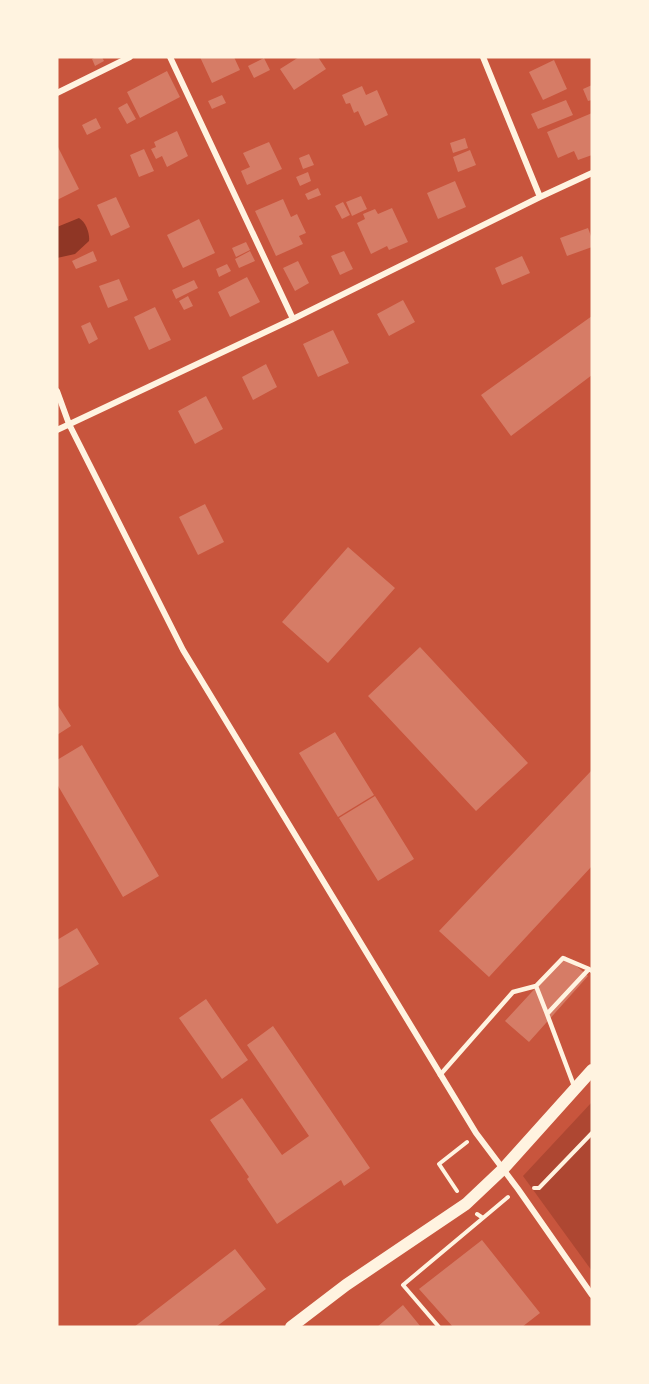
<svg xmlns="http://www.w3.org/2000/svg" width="649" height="1384" font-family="'DM Sans',sans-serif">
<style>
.green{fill:#ae4732}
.water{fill:#8f3625}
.building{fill:#d67c66}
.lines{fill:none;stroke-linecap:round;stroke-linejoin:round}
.path{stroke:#fff3e0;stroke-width:4}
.service{stroke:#fff3e0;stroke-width:4.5}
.minor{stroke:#fff3e0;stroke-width:6}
.secondary{stroke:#fff3e0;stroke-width:12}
</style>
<rect width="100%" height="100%" fill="#c8553d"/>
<path class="green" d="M592,1102V1271L523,1176Z"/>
<path class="water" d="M79,218C86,222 90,234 89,241L75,254L57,258V227Z"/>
<path class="building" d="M96,57H102L104,61L95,66L92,59Z
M200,57H234L240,70L212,83Z
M299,57H318L326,69L294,90L280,69Z
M264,58L270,70L254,78L248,66Z
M554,60L567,89L543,100L529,72Z
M167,71L180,97L140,118L127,92Z
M592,85V100L588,101L583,89Z
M362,86L366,95L377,90L388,115L365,126L358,111L354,113L350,103L346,104L342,95Z
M222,95L226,103L212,109L208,101Z
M566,100L573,115L538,129L531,114Z
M127,103L136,119L127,124L118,108Z
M592,113V155L578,160L574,151L558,158L547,132Z
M96,118L101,128L87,135L82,125Z
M177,131L188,156L167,167L162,156L156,159L151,149L156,147L154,142Z
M465,138L468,148L453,153L450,143Z
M269,142L282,169L247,185L241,171L250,167L243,153Z
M57,145L79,189L57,200Z
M144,149L154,171L139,177L130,155Z
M470,150L476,165L458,172L453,157Z
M309,154L314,165L303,169L299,158Z
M308,172L311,181L300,186L296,177Z
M455,181L466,207L438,219L427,193Z
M318,188L321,195L308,200L305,194Z
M361,196L367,209L352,216L346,202Z
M116,197L130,227L111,236L97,205Z
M283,199L291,217L297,214L306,233L299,236L303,244L276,256L255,211Z
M343,202L350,215L342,219L335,206Z
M392,208L408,242L389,250L387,246L371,254L357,223L365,219L363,214L375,209L378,214Z
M199,219L215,253L183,268L167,235Z
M588,228L592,239V247L567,256L560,238Z
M246,242L250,250L236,257L232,248Z
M93,251L97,261L76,269L72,261Z
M250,251L255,261L239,268L235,259Z
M344,251L353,269L340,275L331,256Z
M522,256L530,273L502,285L495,268Z
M298,261L309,283L295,291L283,268Z
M227,264L231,271L219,277L216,269Z
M247,277L260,302L230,317L218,292Z
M119,279L128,300L108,308L99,286Z
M194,280L198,288L176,299L172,290Z
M188,296L193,306L184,310L179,301Z
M403,300L415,322L389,336L377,314Z
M155,307L171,340L149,350L134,317Z
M592,316V375L511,436L481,395Z
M90,322L98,339L89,344L81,326Z
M333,330L349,363L318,377L303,344Z
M266,364L277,387L253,400L242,377Z
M206,396L223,429L195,444L178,411Z
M205,504L224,542L198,555L179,517Z
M348,547L395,588L328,663L282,622Z
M420,647L528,763L476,811L368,696Z
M57,704L71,726L57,735Z
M335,732L374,795L338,817L299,753Z
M82,745L159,876L123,897L57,784V760Z
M592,770V866L489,977L439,931Z
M375,796L414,859L378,881L339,818Z
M77,928L99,964L57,989V940Z
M565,956L588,976L529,1042L505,1021Z
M206,999L248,1060L222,1079L179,1018Z
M273,1026L370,1168L344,1186L341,1180L277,1224L247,1179L249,1177L210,1120L242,1098L282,1155L309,1136L247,1045Z
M482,1240L540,1313L522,1327H453L419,1289Z
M235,1249L266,1289L216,1327H134Z
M403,1305L421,1327H377Z"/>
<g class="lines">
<path class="path" d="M534,1188H539L592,1133
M457,1191L439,1164L467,1142
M477,1214L483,1218L508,1197
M439,1327L403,1285L483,1218"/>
<path class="service" d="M547,1014L536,986L563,958L589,969
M440,1075L513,992L536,986
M574,1086L547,1014L589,969L592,971"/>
<path class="minor" d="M170,57L293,319
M483,57L540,197
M57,93L130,57
M57,391L69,424L183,650L476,1133L518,1189L592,1295
M57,430L293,319L540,197L592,173"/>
<path class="secondary" d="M291,1327L346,1285L466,1204L503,1169L592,1070"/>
</g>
<rect width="649" height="1384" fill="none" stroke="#fff3e0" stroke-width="117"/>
</svg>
